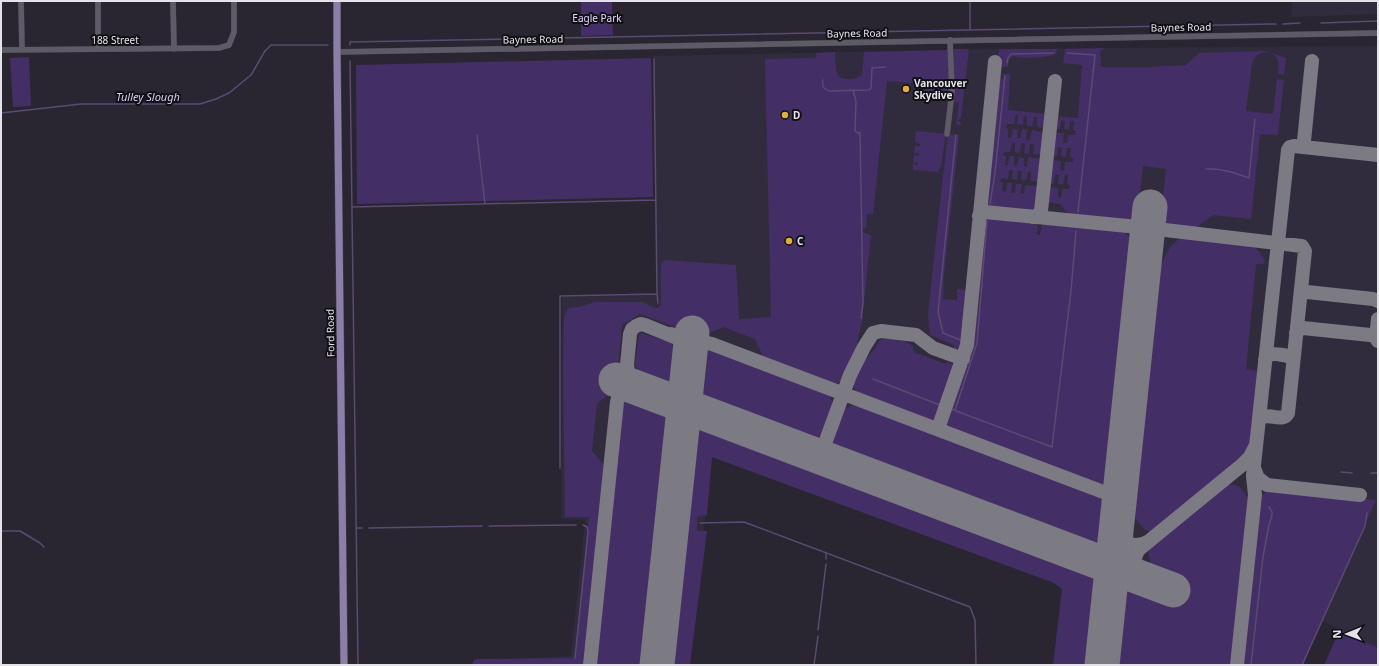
<svg xmlns="http://www.w3.org/2000/svg" width="1379" height="666" font-family="'Noto Sans',sans-serif">
<style>
.built{fill:#312c3d}
.green{fill:#432f65}
.lines{fill:none;stroke-linecap:round;stroke-linejoin:round}
.stream{stroke:#5b4a71;stroke-width:1.5}
.taxiway{stroke:#7c7a83;stroke-width:14}
.runway{stroke:#7c7a83;stroke-width:35}
.minor-casing{stroke:#45424b;stroke-width:6}
.major-casing{stroke:#45424b;stroke-width:8}
.minor{stroke:#5e5a67;stroke-width:5.5}
.major{stroke:#8c7eab;stroke-width:7}
.poi-dot{fill:#dfb034;stroke:#111015;stroke-width:1.5}
.labels{text-anchor:middle;dominant-baseline:central;stroke-width:4;stroke-linejoin:round;paint-order:stroke}
.park-label{font-size:10px;fill:#e3d9fc;stroke:#111015}
.street-label{font-size:10px;fill:#e5e3ea;stroke:#111015}
.poi-label{font-size:10px;font-weight:bold;fill:#e5e3ea;stroke:#111015;text-anchor:start}
.water-label{font-size:11px;font-style:italic;fill:#d8cef1;stroke:#111015}
</style>
<rect width="100%" height="100%" fill="#292631"/>
<path class="built" d="M1292,1H1378V14L1291,17Z
M1378,46V648L1323,621L1303,665H1054L1063,585L712,457L689,665H473V661L571,656L585,520L561,519L562,297L657,295L653,56L1000,49Z"/>
<path class="green" d="M581,1H612L613,35L581,36Z
M1106,48L1100,51L1101,67H1150L1186,65L1199,53L1266,51L1286,58L1284,75L1278,74C1278,70 1279,66 1278,61C1273,47 1255,51 1252,64L1246,111L1273,114L1277,79L1284,80L1278,134L1277,135L1260,134L1251,219L1213,215L1196,228L1160,224L1166,169L1143,166L1137,221H1125L1070,216L1060,204L1046,202L1047,187L1058,188V197L1061,198L1062,189H1069L1070,186L1067,184L1068,175H1065L1063,185L1058,184L1059,175L1055,174L1054,184L1048,183L1050,160L1061,161L1060,170L1064,171L1065,162H1073V158L1070,157L1071,148H1067L1066,157L1061,156L1062,148L1058,147L1057,156H1051L1053,133H1064L1063,143H1067L1068,135H1075L1076,131L1073,130L1074,121H1070L1069,130L1064,129L1065,121L1061,120L1060,129H1054L1055,116L1078,118L1082,65L1063,63L1065,49Z
M954,49H969L961,118L958,120L962,125H956L959,102L956,103L954,101Z
M999,49H1057L1056,54C1048,58 1021,59 1013,56L1009,59L1008,67L998,66Z
M949,50L950,91H945L944,98H934L933,100L920,99V97L925,96L926,84L887,81L873,214H867L866,228H863V232L871,235L862,321L855,352L848,374L841,381L833,386L765,361L755,339L723,327L701,337V331L683,330L640,314L622,325L618,369L611,387L615,389L597,404L592,451L607,469L586,665H472L474,660L477,659L574,658L589,517H565L563,365L564,318L566,312L569,308L583,306L595,302H642L655,308H658L661,305V264L664,260L736,265L739,319L771,317L765,59L816,58V53L835,52L836,70L838,76C845,81 855,80 862,75L864,52Z
M29,57L31,106L13,107L10,58Z
M651,58L653,197L357,204L356,65Z
M1001,74H1009L1010,75L1008,110L1047,114L1045,128L1037,127V117H1034L1032,127L1027,125V116H1024L1023,125L1017,124L1018,115H1015L1014,124H1007L1006,128L1008,129V138H1011L1013,129L1018,130L1017,138H1021L1022,129L1027,130L1026,140H1030L1032,130L1045,133L1042,155L1033,154L1034,144H1030L1029,154L1024,153L1025,143H1021L1020,153L1015,152V143L1012,142L1010,152H1004L1003,155L1006,156L1005,165H1008L1009,157L1010,156H1014V165L1017,166L1019,157L1024,158V166L1027,167L1028,157L1042,159L1039,182L1031,181V172H1028L1026,180H1021L1022,171H1018L1017,180L1012,179L1013,170H1009L1008,179L1001,178L1000,182L1003,183L1002,191L1006,192L1007,183H1012L1011,193H1015L1016,184H1021L1022,185L1020,193L1024,194L1025,185L1038,186L1035,212L990,207L986,205L1000,79H1003V75H1001Z
M916,131L946,134L941,166L938,172L913,170V164L918,165V163L913,162L914,155L919,156V153H914L915,146H920V144L915,142Z
M948,134L959,135L944,274L943,299L957,300V289L969,290L965,345L964,349H954V345L930,335L928,314L942,185Z
M990,218L1038,223L1037,235H1040L1042,224L1125,232L1135,245L1110,483L1100,487L945,429V420L969,350L975,284H978L985,219Z
M1180,238L1254,246L1265,260L1264,264H1256L1246,369L1258,371L1251,441L1241,459L1151,532L1144,529L1130,512L1155,276L1170,247Z
M642,333L671,343L681,360L677,393L645,381L635,365L639,335Z
M882,339H901L913,346L914,352L945,364L948,362L957,367L940,416L933,423L857,394C847,374 860,366 873,351C877,347 876,343 882,339Z
M711,347L827,391L834,406L823,436L808,442L694,400L700,354Z
M633,396L675,412L649,665H593L621,403Z
M857,403L1098,494L1107,507L1103,548L1096,552L837,454L831,439L842,410Z
M692,418L1095,570L1100,577L1090,665H1053L1062,589L1054,583L712,457L707,515L697,517V531H707L690,665H666Z
M1228,484L1239,486L1249,500L1231,665H1114L1123,581L1170,599L1176,582L1152,573L1148,549Z
M1270,489L1376,500L1303,665H1243L1261,496Z
M1340,629L1378,648V665H1324Z"/>
<g class="lines">
<path class="stream" d="M970,1V29
M1321,23L1378,21
M1283,24L1300,23
M350,45V42L1276,24
M1067,53L1095,55L1078,212
M654,59L657,294L658,303
M350,61L358,665
M1007,63L1008,58L1011,54L1054,53
M823,80C822,86 823,89 829,91L869,90L871,88L872,68L885,67
M853,90L856,101L855,131L860,134
M1,113L81,104H200L216,99L229,93L251,75L265,51L271,45H328
M860,132L863,303L861,318
M477,135L485,204
M956,135L938,312L943,333L963,341
M1206,169C1221,168 1235,173 1249,178L1255,119
M990,204L995,173L1005,76
M352,207L656,200
M873,379L940,405
M951,409L1052,447L1071,291L1076,231
M955,410L977,343L987,221
M560,468V296L657,294
M1341,472L1352,473
M1371,473H1378
M700,523L744,522L970,607L975,620L976,665
M489,526L576,525
M357,528H362
M369,528L482,526
M1,531H20L40,543L44,547
M826,559V554
M818,630L826,564
M575,658L588,532L587,527L583,525
M814,665L818,636
M1251,665L1263,557L1269,525L1272,515V512L1269,507
M1302,665L1365,526L1367,513"/>
<path class="taxiway" d="M1298,146L1302,145L1304,141L1312,61
M979,216L981,213L985,212L1148,228L1302,246L1305,251L1288,413C1282,425 1264,408 1259,422
M1033,217L1038,215L1041,211L1055,81
M1300,297L1303,293L1307,292L1373,299L1378,301
M1378,319L1376,338L1378,341
M1296,333L1298,330L1303,328L1370,335
M671,334L712,344L1106,493C1111,496 1115,499 1117,505C1121,519 1112,537 1130,544C1137,546 1143,545 1149,541
M1265,360C1266,357 1266,356 1269,355C1274,353 1289,355 1293,359V363
M627,364C627,375 632,384 642,390
M944,432L940,428V423L967,345L995,62
M820,457L850,375L864,347L873,333L881,331L916,335L933,348L963,359
M1254,468L1258,478L1267,485L1360,495
M1140,548C1130,560 1135,574 1148,581
M1092,560L1110,563L1127,557
M1110,589L1113,576L1121,564L1242,465L1250,457L1255,447
M590,665L617,402L627,365L630,334L632,329L636,326L641,324L645,325L677,338L685,346L688,355L689,363
M1237,665L1255,495L1253,476L1254,465L1288,150L1290,147L1294,146L1378,155"/>
<path class="runway" d="M616,380L1173,590
M657,665L692,333
M1102,665L1150,207"/>
<g class="minor-casing">
<path id="minor" d="M21,1L22,50
M98,1V49
M173,1L174,49
M1,50L219,48L229,45L234,32V1
M337,52L1378,33
M947,134L952,92L950,40"/>
</g>
<g class="major-casing">
<path id="major" d="M337,1V52L344,665"/>
</g>
<use href="#minor" class="minor"/>
<use href="#major" class="major"/>
</g>
<g class="poi-dot">
<circle cx="906" cy="89" r="4"/>
<circle cx="785" cy="115" r="4"/>
<circle cx="789" cy="241" r="4"/>
</g>
<g class="labels">
<g class="park-label">
<text x="597" y="18">Eagle Park</text>
</g>
<g class="street-label">
<text transform="translate(1181 27) rotate(-1)">Baynes Road</text>
<text transform="translate(857 33) rotate(-1)">Baynes Road</text>
<text transform="translate(533 39) rotate(-1)">Baynes Road</text>
<text x="115" y="40">188 Street</text>
<text transform="translate(330 333) rotate(-91)">Ford Road</text>
</g>
<g class="poi-label">
<text x="914" y="83">Vancouver<tspan x="914" dy="12">Skydive</tspan></text>
<text x="793" y="115">D</text>
<text x="797" y="241">C</text>
</g>
<g class="water-label">
<text x="148" y="96">Tulley Slough</text>
</g>
</g>
<rect width="1379" height="666" fill="none" stroke="#e5e3ea" stroke-width="4"/>
<g transform="translate(1347 634) rotate(269)" stroke="#111015" stroke-width="3" paint-order="stroke">
<path d="M0-3L7 15L0 10L-7 15Z" fill="#e5e3ea"/>
<text y="-6" font-size="11" font-weight="bold" text-anchor="middle" fill="#e5e3ea">N</text>
</g>
</svg>
